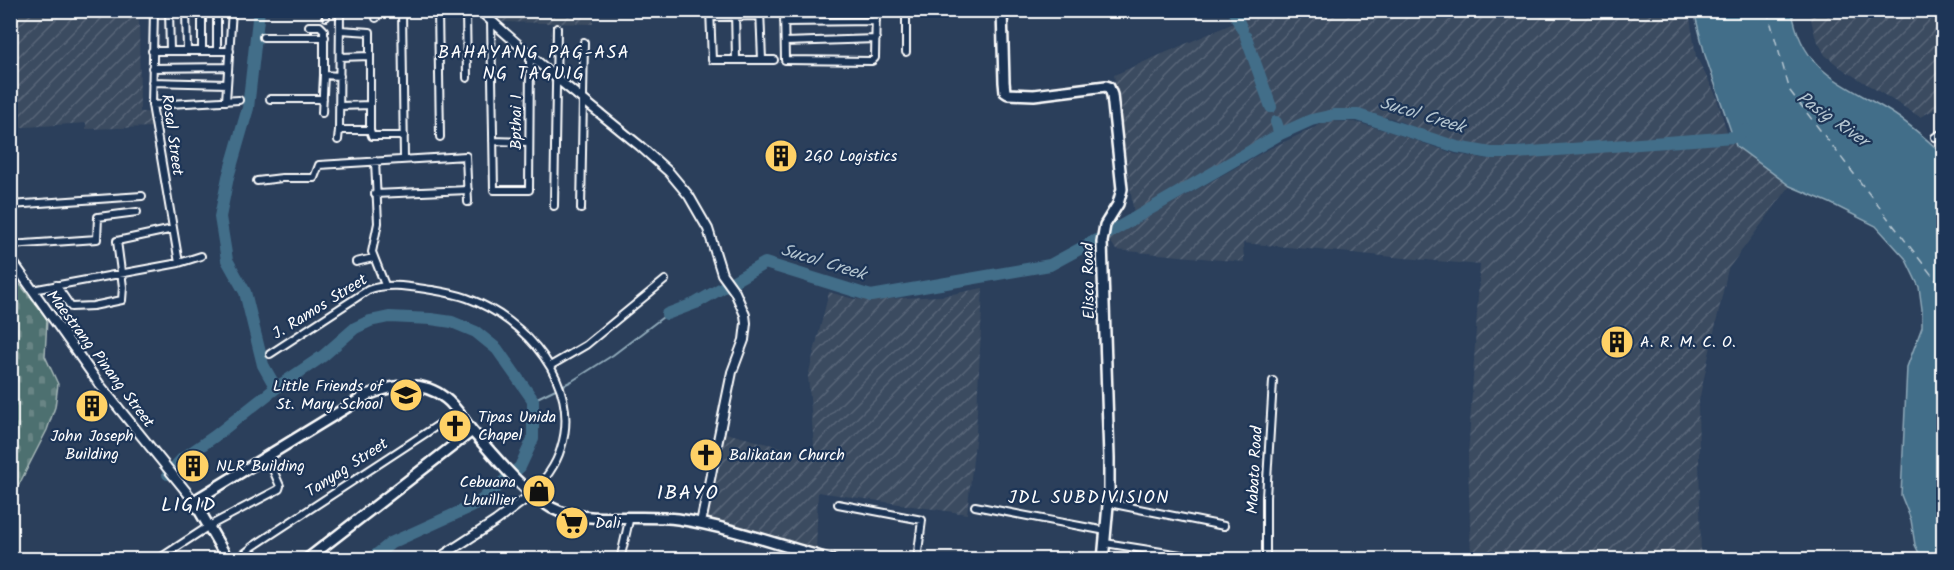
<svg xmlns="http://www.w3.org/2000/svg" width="1954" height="570" font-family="Kalam,sans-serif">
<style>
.industrial{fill:url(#industrial-furrows)}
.cemetery{fill:url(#cemetery-stones);stroke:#a6b7b7;stroke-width:1.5}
.water{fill:#436e89;stroke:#8ea8b8;stroke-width:1.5}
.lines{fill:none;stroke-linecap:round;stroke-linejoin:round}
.stream{stroke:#8ea8b8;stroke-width:2}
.river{stroke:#436e89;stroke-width:12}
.ferry{stroke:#b4c5d0;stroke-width:1.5;stroke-dasharray:8 6;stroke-linecap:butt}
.pedestrian-casing{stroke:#fff;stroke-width:9}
.minor-casing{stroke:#fff;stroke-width:10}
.tertiary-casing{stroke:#fff;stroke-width:12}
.secondary-casing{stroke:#fff;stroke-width:14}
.pedestrian{stroke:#1d3557;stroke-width:4.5}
.minor{stroke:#1d3557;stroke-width:6}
.tertiary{stroke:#1d3557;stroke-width:8}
.secondary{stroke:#1d3557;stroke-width:9}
.labels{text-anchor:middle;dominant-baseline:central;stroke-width:4.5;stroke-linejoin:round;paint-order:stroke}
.street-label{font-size:16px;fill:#fff;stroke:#1d3557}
.poi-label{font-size:16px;fill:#fff;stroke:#1d3557;text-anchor:start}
.neighbourhood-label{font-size:18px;letter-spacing:1.5px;fill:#fff;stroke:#1d3557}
.water-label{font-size:18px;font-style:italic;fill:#b4c5d0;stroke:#1d3557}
.quarter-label{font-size:20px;letter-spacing:1.5px;fill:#fff;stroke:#1d3557}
</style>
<defs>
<pattern id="industrial-furrows" width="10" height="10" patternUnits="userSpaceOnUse" patternTransform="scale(1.5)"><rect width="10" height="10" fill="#3b4b60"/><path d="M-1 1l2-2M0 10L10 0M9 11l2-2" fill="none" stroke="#586678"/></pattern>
<pattern id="cemetery-stones" width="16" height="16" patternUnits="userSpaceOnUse" patternTransform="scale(1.5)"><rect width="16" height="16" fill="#4e6f6f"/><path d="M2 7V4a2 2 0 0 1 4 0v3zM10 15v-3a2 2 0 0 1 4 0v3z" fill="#698585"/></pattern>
</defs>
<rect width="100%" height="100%" fill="#2b3f5b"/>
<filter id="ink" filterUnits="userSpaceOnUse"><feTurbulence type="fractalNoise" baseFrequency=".0167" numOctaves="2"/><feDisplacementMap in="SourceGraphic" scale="12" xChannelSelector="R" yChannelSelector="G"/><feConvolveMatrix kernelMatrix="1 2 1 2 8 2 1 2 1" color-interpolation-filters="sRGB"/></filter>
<g filter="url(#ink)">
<path class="industrial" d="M1340,10L1689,11L1696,56L1716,95L1728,135L1573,146L1485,147L1438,137L1392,118L1365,114L1329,112L1289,126L1134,215L1114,75L1243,19H1291Z
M11,11H139L140,112H152L153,127L86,129V123L11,128Z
M487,11H593V24L500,22Z
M1809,11H1943V105L1920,117L1841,68L1825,55L1815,36Z
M1328,121L1355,122L1391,132L1455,154L1488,159L1734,143L1790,186L1728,269L1698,405L1701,559H1471L1468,457L1480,265L1243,243L1244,262L1116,250L1109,239L1265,151Z
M983,288L976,432L967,514L818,492L816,553L707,518L722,432L815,456L808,376L829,292L854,299L868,300L942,296Z"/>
<path class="cemetery" d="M19,283L47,319L45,356L58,384L55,407L47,430L11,500L10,288Z"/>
<path class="water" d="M1694,11H1792C1802,72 1843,83 1889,111C1909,123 1926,139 1943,154V559H1922L1915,545L1911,520L1901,495L1907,367L1922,327V309L1919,287L1905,258L1876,226L1830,203L1790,186L1736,146L1705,55Z"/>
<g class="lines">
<path class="stream" d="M533,400L572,381L613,355L667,314"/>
<path class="river" d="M259,10L248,108L228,177L220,217L227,260L245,292L263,365L276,388L323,356L355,328L370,321L389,317L431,319L452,322L476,332L497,349L533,400V439L520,467L477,504L391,543L370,560
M1233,10L1242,29
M1246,37L1271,107
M1276,122L1280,134
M1107,234L1280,134L1311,120L1334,115H1358L1457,147L1491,153H1516L1734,137L1746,130
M667,314L696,303L765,263L871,296L1050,265L1096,240
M168,474L182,459L215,436L276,388"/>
<path class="ferry" d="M1767,10L1790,91L1944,291"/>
<g class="pedestrian-casing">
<path id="pedestrian" d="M235,560L252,547"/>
</g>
<g class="minor-casing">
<path id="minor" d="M154,10L152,105L179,263
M169,10L170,51
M186,10L187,51
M202,10V51
M217,10V51
M326,10V17
M340,10L339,130H370L372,136H404
M402,10L404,159
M438,10L440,137
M466,10L467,78
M710,10L712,60H774
M735,10L736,60
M760,10L762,60
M784,10L785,60L872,61L875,58L876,10
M906,10V52
M710,17L760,16
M376,18V10
M491,21L494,190H529L530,55
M784,22L876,21
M309,26H320L324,30V75L340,76
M340,30L370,32V130
M263,37H325
M785,42L876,39
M152,51H230
M340,57L370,56
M152,68L228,67
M152,82L227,84
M270,99H323
M226,101L232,10
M152,105L239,100
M340,106L370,105
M322,113L324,75
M1935,137L1944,132
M338,140L339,130
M493,141L529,142
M375,161L378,223L372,252L385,285
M257,181L282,178H314L319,165L466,156L468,202
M375,194L468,190
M10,205L142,196
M554,206L557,28
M581,209L584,42
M10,245L97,239L98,217L137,212
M356,262L373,258
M56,285L71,307L93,306L122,300L123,287L117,241L173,229
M32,290L179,263L201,256
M270,354L368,290C388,282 411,287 432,290C444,292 456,294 467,298C525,319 582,383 561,448C556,466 544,480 532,494
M550,366L586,345L665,280
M1109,503L1224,526
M838,504L922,520L917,560
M975,506L1106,531
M1105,543L1212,560
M252,547L458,412
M157,560L209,526L279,489L280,486L267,456
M620,560L630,516
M1266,560V497L1273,381"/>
</g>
<g class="tertiary-casing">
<path id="tertiary" d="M479,10L555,77L640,146L669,172L689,196L708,229L722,274L735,292L745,315L746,323L744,340L732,372L701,523
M10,258L100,385L194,501
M436,560L496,521L532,494"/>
</g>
<g class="secondary-casing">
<path id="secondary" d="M1002,10L1004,82L1005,92L1008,94L1034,95L1106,86L1109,87L1112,95L1122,189L1118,204L1105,225L1102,242L1109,458V494L1103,560
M228,560L194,501L367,395C392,385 422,379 445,398C457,407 464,422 474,433C496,458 523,492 552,508C581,524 643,514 678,519C730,527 782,546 832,560
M306,560L472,431"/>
</g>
<use href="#pedestrian" class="pedestrian"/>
<use href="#minor" class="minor"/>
<use href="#tertiary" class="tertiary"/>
<use href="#secondary" class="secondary"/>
</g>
</g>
<defs>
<g id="building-disc" transform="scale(1.725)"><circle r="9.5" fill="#ffd166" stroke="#1d3557"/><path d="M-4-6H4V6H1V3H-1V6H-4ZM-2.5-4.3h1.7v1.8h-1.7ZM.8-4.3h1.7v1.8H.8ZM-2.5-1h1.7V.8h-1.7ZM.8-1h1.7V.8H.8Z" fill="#111"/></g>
<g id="school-disc" transform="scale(1.725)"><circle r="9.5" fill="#ffd166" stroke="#1d3557"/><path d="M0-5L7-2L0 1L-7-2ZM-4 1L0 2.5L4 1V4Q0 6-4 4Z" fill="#111"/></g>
<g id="church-disc" transform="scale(1.725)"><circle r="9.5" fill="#ffd166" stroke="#1d3557"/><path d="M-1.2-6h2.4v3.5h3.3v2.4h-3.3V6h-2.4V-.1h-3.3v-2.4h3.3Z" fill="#111"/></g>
<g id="shop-disc" transform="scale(1.725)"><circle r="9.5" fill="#ffd166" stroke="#1d3557"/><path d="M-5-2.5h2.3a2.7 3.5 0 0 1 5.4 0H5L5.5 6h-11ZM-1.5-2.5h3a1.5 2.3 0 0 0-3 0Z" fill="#111"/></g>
<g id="supermarket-disc" transform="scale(1.725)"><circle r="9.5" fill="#ffd166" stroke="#1d3557"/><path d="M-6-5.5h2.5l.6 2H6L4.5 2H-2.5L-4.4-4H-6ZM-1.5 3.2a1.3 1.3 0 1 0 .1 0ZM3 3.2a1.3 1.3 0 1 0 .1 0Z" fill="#111"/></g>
</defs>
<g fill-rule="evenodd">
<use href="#building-disc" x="781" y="156"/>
<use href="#building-disc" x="1617" y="342"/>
<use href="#school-disc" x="406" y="395"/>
<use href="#building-disc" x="92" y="406"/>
<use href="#church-disc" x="455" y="426"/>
<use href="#church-disc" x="706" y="455"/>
<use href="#building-disc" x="193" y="466"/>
<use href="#shop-disc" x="539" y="491"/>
<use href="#supermarket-disc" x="572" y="523"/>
</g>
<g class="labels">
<g class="street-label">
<text transform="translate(516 122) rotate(-90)">Bpthai 1</text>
<text transform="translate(172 135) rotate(82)">Rosal Street</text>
<text transform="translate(1089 281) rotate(-91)">Elisco Road</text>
<text transform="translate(320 307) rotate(-32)">J. Ramos Street</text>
<text transform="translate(100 359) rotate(53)">Maestrang Pinang Street</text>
<text transform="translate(347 468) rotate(-33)">Tanyag Street</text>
<text transform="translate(1255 470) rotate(-87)">Mabato Road</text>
</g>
<g class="poi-label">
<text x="804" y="156">2GO Logistics</text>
<text x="1640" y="342">A. R. M. C. O.</text>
<text x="383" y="386" text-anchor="end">Little Friends of<tspan x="383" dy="18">St. Mary School</tspan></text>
<text x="478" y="417">Tipas Unida<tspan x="478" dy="18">Chapel</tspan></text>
<text x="92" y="436" text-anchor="middle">John Joseph<tspan x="92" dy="18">Building</tspan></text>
<text x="729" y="455">Balikatan Church</text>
<text x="216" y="466">NLR Building</text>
<text x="516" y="482" text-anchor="end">Cebuana<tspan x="516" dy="18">Lhuillier</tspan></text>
<text x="595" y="523">Dali</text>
</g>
<g class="neighbourhood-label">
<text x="534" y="53">BAHAYANG PAG-ASA<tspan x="534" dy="21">NG TAGUIG</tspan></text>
<text x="1089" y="498">JDL SUBDIVISION</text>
</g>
<g class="water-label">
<text transform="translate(1422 116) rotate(17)">Sucol Creek</text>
<text transform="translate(1832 120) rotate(35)">Pasig River</text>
<text transform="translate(823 263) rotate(17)">Sucol Creek</text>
</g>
<g class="quarter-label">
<text x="688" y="494">IBAYO</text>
<text x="189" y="506">LIGID</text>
</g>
</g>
<rect width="1954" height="570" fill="none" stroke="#1d3557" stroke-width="36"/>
<rect x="18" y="18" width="1918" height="534" fill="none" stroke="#fff" stroke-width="2" filter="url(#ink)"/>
</svg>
